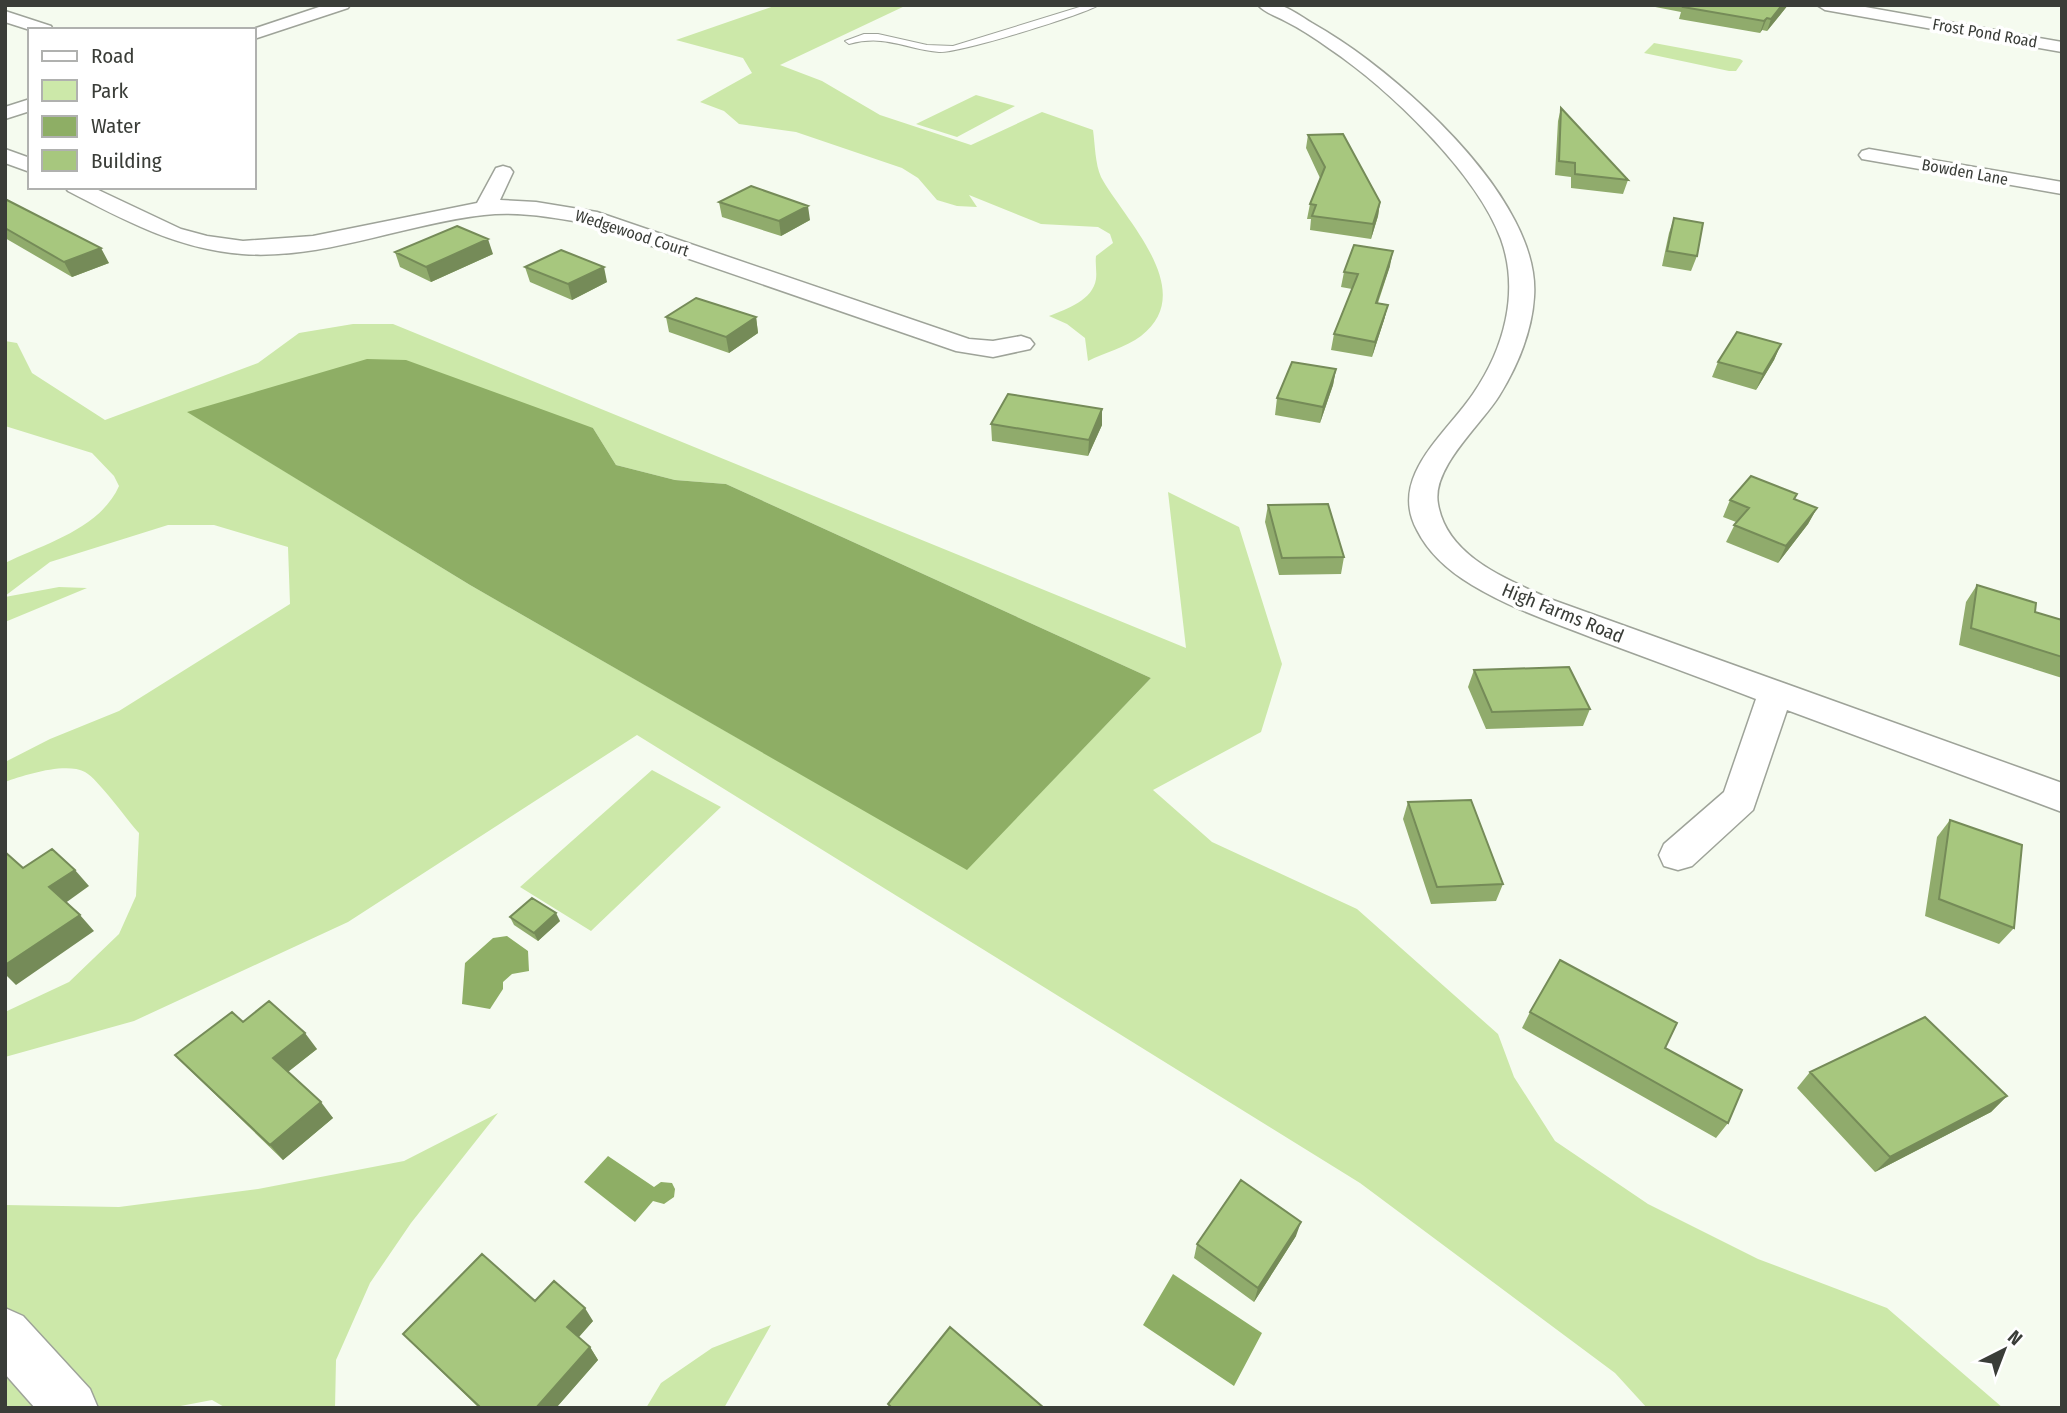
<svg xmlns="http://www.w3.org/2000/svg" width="2067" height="1413" font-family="'Fira Sans Condensed',sans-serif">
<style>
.green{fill:#cce8a9;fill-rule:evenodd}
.water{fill:#8eae65}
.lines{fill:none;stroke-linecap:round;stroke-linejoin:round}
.lane-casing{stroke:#9ea399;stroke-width:2}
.street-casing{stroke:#9ea399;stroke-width:3}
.lane{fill:#fff;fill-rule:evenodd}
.street{fill:#fff;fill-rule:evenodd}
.wall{fill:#90ab6c}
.shaded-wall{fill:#758b58}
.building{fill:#a7c77e;stroke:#758b58;stroke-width:2}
.labels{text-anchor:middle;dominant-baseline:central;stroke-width:7;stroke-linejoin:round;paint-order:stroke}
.far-street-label{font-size:16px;fill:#3a3d38;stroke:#fff}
.street-label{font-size:19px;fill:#3a3d38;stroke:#fff}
</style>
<rect width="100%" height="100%" fill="#f5fbef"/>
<path class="green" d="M777,5H907L780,65L822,81L880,115L971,145L1042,112L1093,130C1095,144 1095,164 1101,177C1123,218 1200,291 1141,336C1126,347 1104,353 1088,361L1085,338L1067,324L1049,316C1067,309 1093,300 1096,279C1097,271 1095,264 1096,256L1113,243L1110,234L1098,227L1041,224L969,195L977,207L957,206L937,200L918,178L902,168L796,132L739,124L724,111L700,102L752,73L743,58L676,40Z
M1654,43L1740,59L1743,61L1736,71H1729L1644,53Z
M976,95L1015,106L957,137L916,124Z
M353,324H393L1186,648L1168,492L1239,527L1282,664L1261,732L1153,790L1212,842L1357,909L1498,1034L1514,1077L1555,1141L1648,1204L1758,1259L1887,1308L2003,1408H1647L1615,1373L1360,1183L637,735L348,922L134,1021L5,1057V1012L69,982L119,934L136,896L139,833C127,820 98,779 85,772C65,762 25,775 5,782V762L50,739L119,711L290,604L288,547L214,525H168L50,562L5,596V563C44,544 100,529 119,486L114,476L92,453L5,426V341L17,343L32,373L105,420L258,363L299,333ZM188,412L593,428L616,465L675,480L726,484L1151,678L967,869L470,585Z
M59,587L87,588L5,622V597Z
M652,770L721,807L591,931L520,887Z
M498,1113L411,1223L370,1283L336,1360L335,1408H226L212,1400L170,1408H5V1205L119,1207L258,1189L404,1161Z
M771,1325L724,1408H646L661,1383L712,1348Z"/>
<path class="water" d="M367,359L406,360L593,428L616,465L675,480L726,484L1151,678L967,870L470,585L187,412Z
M507,936L528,951L529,971L512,974L503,982V989L490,1009L462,1004L465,963L493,938Z
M608,1156L654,1187L661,1182L672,1183L675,1189L674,1197L664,1204L653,1201L635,1222L584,1182Z
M1173,1274L1262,1333L1234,1386L1143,1325Z"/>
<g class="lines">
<g class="lane-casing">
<path id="lane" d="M1086,5H1099C1080,16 959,53 939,52C904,49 886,34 849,44L845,41L864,34H878L927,45L953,46Z"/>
</g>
<g class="street-casing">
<path id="street" d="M325,5H350L348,8L254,39V30H250Z
M1258,5C1265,5 1273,4 1279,5C1290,8 1302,17 1312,23C1383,63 1478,148 1515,221C1527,244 1536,270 1534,297C1532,331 1517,367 1499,396C1481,425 1431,468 1438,504C1447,557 1507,579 1550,599L2062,783V812L1787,710L1753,810L1692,866L1678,870L1664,866L1659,855L1664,844L1724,792L1756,699C1702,678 1647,658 1593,638C1552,622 1510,608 1472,585C1449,571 1429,554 1417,530C1388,477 1446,434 1473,394C1504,349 1520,292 1501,239C1477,173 1388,88 1330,49C1316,39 1301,29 1285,21C1276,16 1265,13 1258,5Z
M1817,5H1854L2062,42V52L1825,10Z
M5,11L51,26L53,30H30L5,22Z
M30,99V111L5,119V107Z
M5,149L30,158V172L5,163Z
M1869,149L2062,182V194L1862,159L1859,155L1862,151Z
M503,166L510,168L513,172L500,200L536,202L597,212L969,339L993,341L1021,336L1030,339L1034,344L1030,349L993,357L956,351L585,223C551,217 517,211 484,215C403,224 324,260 242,254C177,249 124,220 68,191L65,187H92L181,229L207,236L243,241L313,236L477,203L496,168Z
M5,1308L23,1316L90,1389L98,1408H35L5,1374Z"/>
</g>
<use href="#lane" class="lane"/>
<use href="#street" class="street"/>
</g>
<path class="wall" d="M1645,5H1788L1767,31L1762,30L1760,33L1679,19L1681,12Z
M1561,108L1628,180L1623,194L1571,188V177L1555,175L1558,121Z
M1308,135L1380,202L1378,216L1371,239L1310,230L1311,219H1307L1310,204L1320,178L1306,148Z
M5,199L109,263L72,277L5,238Z
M719,202L810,220L781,236L722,217Z
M1674,218L1697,256L1691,271L1662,266L1669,233Z
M395,252L493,254L431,282L400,267Z
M1390,266L1378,303L1388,305L1384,320L1372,357L1331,350L1334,334L1352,289L1341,287L1344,272Z
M525,267L607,282L572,300L530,282Z
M666,317H756L758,333L729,353L669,332Z
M1781,344L1774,360L1756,390L1712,377L1718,362Z
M1336,369L1333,385L1320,423L1275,415L1277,398Z
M991,424L1102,425L1088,456L992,441Z
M1795,499L1817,508L1808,524L1778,563L1726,542L1736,522L1723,517L1730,500Z
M1268,505L1344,557L1341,574L1279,575L1265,522Z
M1977,585L2035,612L2062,620V678L1959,645L1966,602Z
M1474,670L1590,709L1583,726L1486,729L1468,687Z
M1408,802L1503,884L1496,901L1431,904L1403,819Z
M1950,820L2014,928L1999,944L1925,916L1937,837Z
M510,917L560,921L538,941L514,925Z
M1530,1012L1665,1048L1728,1123L1716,1138L1522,1028Z
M243,1022L317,1049L288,1072L333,1118L283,1160L190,1070L175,1055Z
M1810,1072L2007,1096L1991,1112L1875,1172L1797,1088Z
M1296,1236L1254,1302L1194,1258L1197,1244Z
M535,1301L593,1321L579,1337L590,1347L598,1360L556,1408H479L403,1334Z"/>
<path class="shaded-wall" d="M1782,5H1788L1767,31L1771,19Z
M1767,18L1762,30L1760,33L1764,21Z
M1380,202L1378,216L1371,239L1373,224Z
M808,206L810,220L781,236L779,221Z
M488,239L493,254L431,282L426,267Z
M101,248L109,263L72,277L64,262Z
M1393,251L1390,266L1372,318L1376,303Z
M604,267L607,282L572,300L568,284Z
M1388,305L1384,320L1372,357L1375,342Z
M756,317L758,333L729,353L726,337Z
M1781,344L1774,360L1756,390L1763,374Z
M1336,369L1333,385L1320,423L1323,407Z
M1102,409V425L1088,456L1089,440Z
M1817,508L1808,524L1778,563L1786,546Z
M75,870L89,886L64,904L49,887Z
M556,913L560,921L538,941L534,933Z
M80,915L94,931L16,985L5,974V965Z
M305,1033L317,1049L285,1074L273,1058Z
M2007,1096L1991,1112L1875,1172L1890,1157Z
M321,1102L333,1118L283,1160L270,1145Z
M1301,1222L1296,1236L1254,1302L1258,1288Z
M585,1308L593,1321L576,1340L567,1327Z
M590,1347L598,1360L556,1408H536Z"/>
<path class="building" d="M1684,5H1782L1771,19L1767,18L1764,21L1683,7Z
M1561,108L1628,180L1575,174V163L1559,161Z
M1343,134L1380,202L1373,224L1312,216L1316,205L1310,204L1325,167L1308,135Z
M751,186L808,206L779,221L719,202Z
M5,199L101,248L64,262L5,228Z
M1674,218L1703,223L1697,256L1667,251Z
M457,226L488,239L426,267L395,252Z
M1354,245L1393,251L1376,303L1388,305L1375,342L1334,334L1358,274L1344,272Z
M561,250L604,267L568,284L525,267Z
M696,298L756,317L726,337L666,317Z
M1737,332L1781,344L1763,374L1718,362Z
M1292,362L1336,369L1323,407L1277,398Z
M1008,394L1102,409L1089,440L991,424Z
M1751,476L1797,494L1794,499L1817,508L1786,546L1734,525L1749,508L1730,500Z
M1328,504L1344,557L1282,558L1268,505Z
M1977,585L2036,603L2035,612L2062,620V657L1971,628Z
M1569,667L1590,709L1492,712L1474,670Z
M1471,800L1503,884L1437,887L1408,802Z
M1950,820L2022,845L2014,928L1939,899Z
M52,849L75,870L49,887L80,915L5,965V852L23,868Z
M532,898L556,913L534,933L510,917Z
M1560,960L1677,1023L1665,1048L1742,1090L1728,1123L1530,1012Z
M269,1001L305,1033L273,1058L321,1102L270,1145L175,1055L232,1012L243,1022Z
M1925,1017L2007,1096L1890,1157L1810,1072Z
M1241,1180L1301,1222L1258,1288L1197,1244Z
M482,1254L535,1301L554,1281L585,1308L567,1327L590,1347L536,1408H481L403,1334Z
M950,1327L1044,1408H892L888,1404Z"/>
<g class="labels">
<g class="far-street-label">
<text transform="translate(1985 33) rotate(10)">Frost Pond Road</text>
<text transform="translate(1965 172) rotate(10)">Bowden Lane</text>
<text transform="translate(632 233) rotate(18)">Wedgewood Court</text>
</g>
<g class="street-label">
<text transform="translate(1563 613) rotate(22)">High Farms Road</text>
</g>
</g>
<rect width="2067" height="1413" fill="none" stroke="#3a3d38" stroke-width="14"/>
<rect x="28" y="28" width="228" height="161" fill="#ffffff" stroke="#b0b1af" stroke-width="2"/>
<rect x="42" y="51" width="35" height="10" fill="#ffffff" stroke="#b0b1af" stroke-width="2"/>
<text x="91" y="63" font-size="21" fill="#3a3d38">Road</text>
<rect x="42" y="80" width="35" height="21" fill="#cce8a9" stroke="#b0b1af" stroke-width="2"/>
<text x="91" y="98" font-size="21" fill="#3a3d38">Park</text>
<rect x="42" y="116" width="35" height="21" fill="#8eae65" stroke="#b0b1af" stroke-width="2"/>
<text x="91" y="133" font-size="21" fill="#3a3d38">Water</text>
<rect x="42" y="150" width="35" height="21" fill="#a7c77e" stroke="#b0b1af" stroke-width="2"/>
<text x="91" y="168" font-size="21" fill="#3a3d38">Building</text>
<g transform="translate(2004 1350) rotate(42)" stroke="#ffffff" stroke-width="5" paint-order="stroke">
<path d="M0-5L12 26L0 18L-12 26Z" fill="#3a3d38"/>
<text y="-10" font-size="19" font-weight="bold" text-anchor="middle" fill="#3a3d38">N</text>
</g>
</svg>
